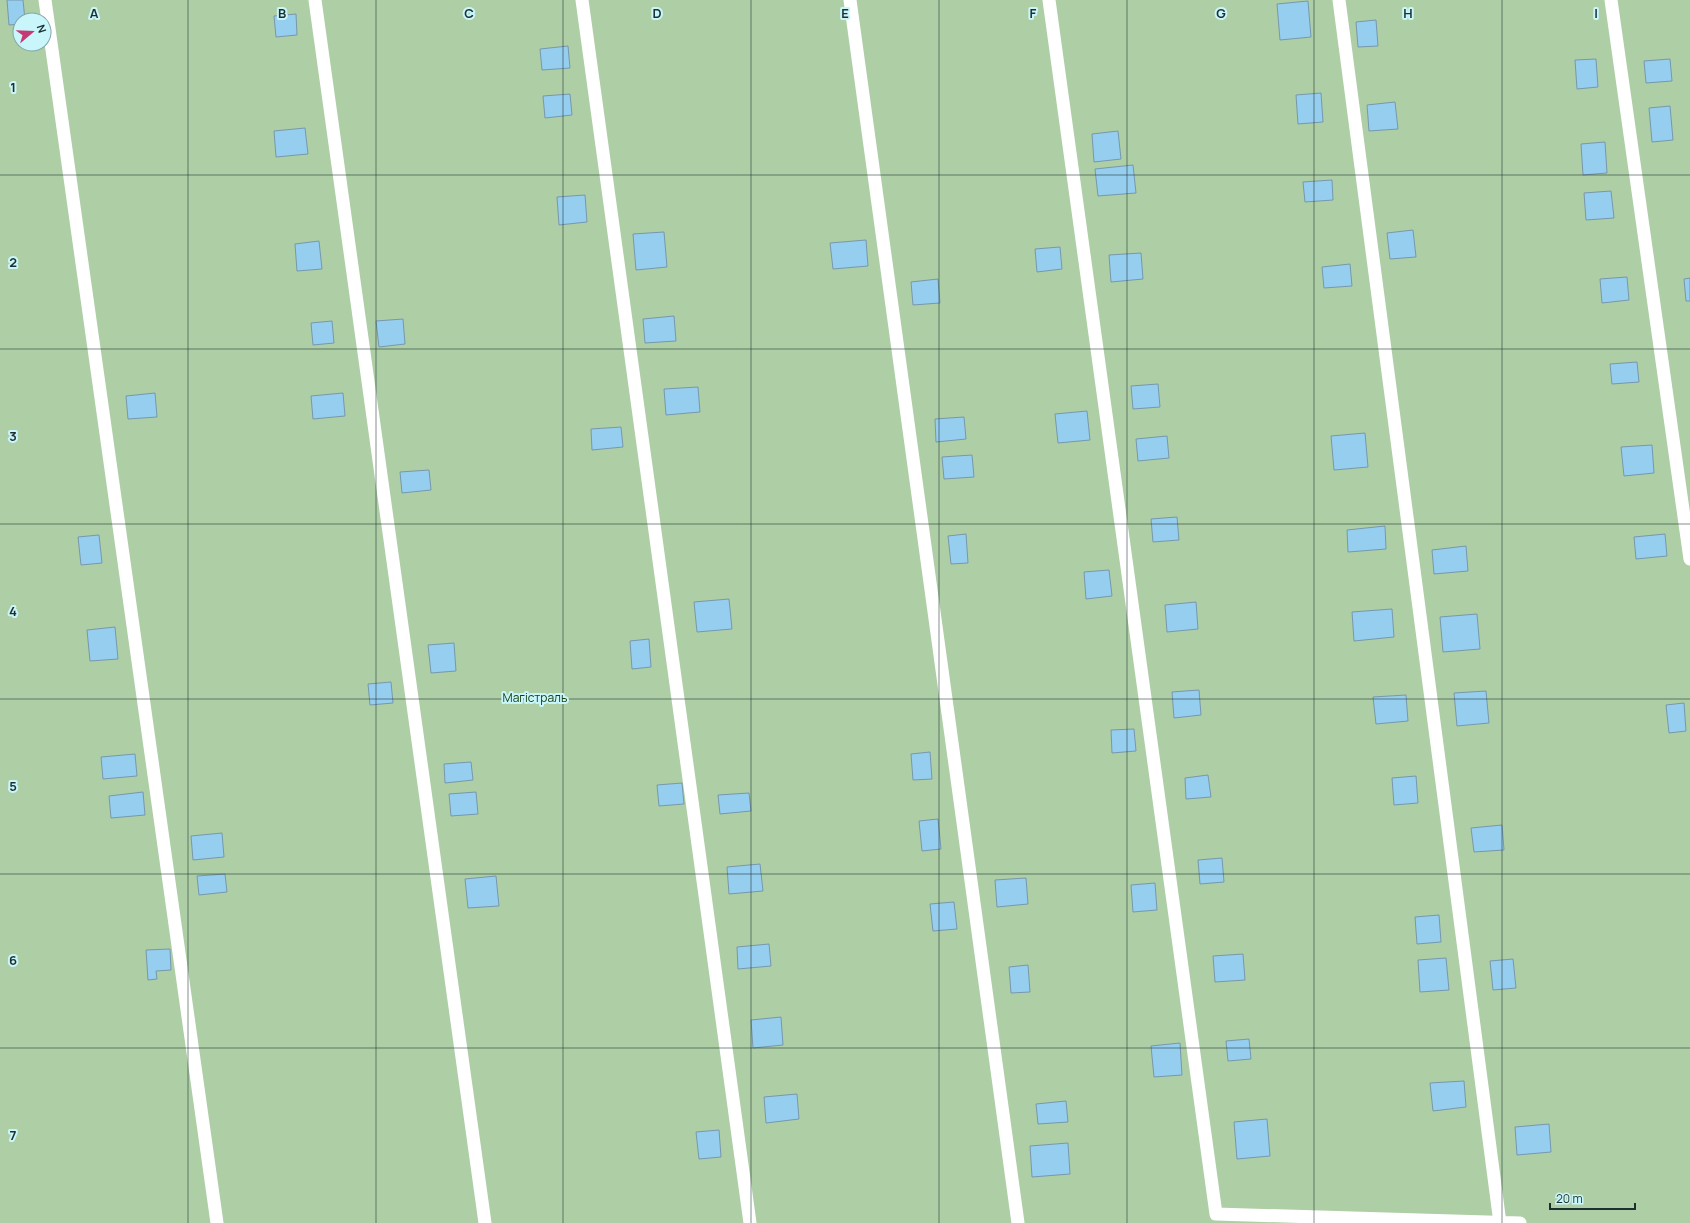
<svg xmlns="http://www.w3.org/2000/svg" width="1690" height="1223" font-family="Manrope,sans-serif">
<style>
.green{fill:#aecea6;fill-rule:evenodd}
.building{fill:#95ceef;stroke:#7798ac}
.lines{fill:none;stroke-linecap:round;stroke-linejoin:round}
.service{stroke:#fff;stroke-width:13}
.grid{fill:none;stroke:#1e2f31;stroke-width:1;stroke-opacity:0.55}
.labels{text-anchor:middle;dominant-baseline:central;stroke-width:4;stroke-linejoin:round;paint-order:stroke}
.park-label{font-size:12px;fill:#163a0c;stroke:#c8f6fa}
.grid-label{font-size:13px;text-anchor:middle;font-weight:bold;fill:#1e2f31;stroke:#c8f6fa;stroke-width:4;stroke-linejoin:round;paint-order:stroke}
</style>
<rect width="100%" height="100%" fill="#c8f6fa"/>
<path class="green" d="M0,0H1690V1223H0ZM20,20H44V44H20Z"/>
<path class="building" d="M7,0H23L25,20H20V24L9,25Z
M1308,1L1311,37L1280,40L1277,4Z
M296,14L297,35L276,37L274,16Z
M1376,20L1378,46L1358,47L1356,22Z
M568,46L570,68L542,70L540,49Z
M1596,59L1598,87L1577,89L1575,60Z
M1670,59L1672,81L1646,83L1644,61Z
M1321,93L1323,122L1298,124L1296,95Z
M570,94L572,115L545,118L543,96Z
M1395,102L1398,129L1369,131L1367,105Z
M1670,106L1673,140L1652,142L1649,108Z
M305,128L308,154L276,157L274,131Z
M1118,131L1121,159L1094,162L1092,134Z
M1605,142L1607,173L1583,175L1581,144Z
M1133,165L1136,193L1098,196L1095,169Z
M1332,180L1333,200L1305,202L1303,182Z
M1611,191L1614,218L1586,220L1584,193Z
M585,195L587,222L559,225L557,197Z
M1413,230L1416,257L1390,259L1387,233Z
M664,232L667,267L636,270L633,234Z
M866,240L868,266L833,269L830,243Z
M319,241L322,269L297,271L295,244Z
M1060,247L1062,269L1037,272L1035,249Z
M1141,253L1143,279L1111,282L1109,255Z
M1350,264L1352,286L1324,288L1322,267Z
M1627,277L1629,300L1602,303L1600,279Z
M1690,278V301H1686L1684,279Z
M938,279L940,303L913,305L911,282Z
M674,316L676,341L645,343L643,319Z
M403,319L405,344L379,347L376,321Z
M332,321L334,343L313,345L311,323Z
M1637,362L1639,382L1612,384L1610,364Z
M1158,384L1160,407L1133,409L1131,386Z
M698,387L700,412L666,415L664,389Z
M155,393L157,417L128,419L126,396Z
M343,393L345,416L313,419L311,396Z
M1087,411L1090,440L1058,443L1055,414Z
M964,417L966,439L936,442L935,419Z
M621,427L623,447L592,450L591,429Z
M1365,433L1368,467L1334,470L1331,436Z
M1167,436L1169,458L1138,461L1136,439Z
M1652,445L1654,473L1624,476L1621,447Z
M972,455L974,477L944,479L942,457Z
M429,470L431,490L402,493L400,472Z
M1177,517L1179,540L1153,542L1151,519Z
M1385,526L1386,549L1348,552L1347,530Z
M966,534L968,563L951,564L948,536Z
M1665,534L1667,556L1636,559L1634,537Z
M99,535L102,563L81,565L78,537Z
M1466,546L1468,571L1434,574L1432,550Z
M1109,570L1112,596L1086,599L1084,572Z
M729,599L732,629L697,632L694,602Z
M1196,602L1198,629L1167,632L1165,605Z
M1392,609L1394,637L1354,641L1352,612Z
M1477,614L1480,649L1443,652L1440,617Z
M115,627L118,659L90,661L87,630Z
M649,639L651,667L632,669L630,641Z
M454,643L456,671L431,673L428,645Z
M391,682L393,703L370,705L368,684Z
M1199,690L1201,715L1174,718L1172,692Z
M1486,691L1489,723L1457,726L1454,693Z
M1406,695L1408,721L1376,724L1373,697Z
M1684,703L1686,731L1669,733L1666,705Z
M1134,729L1136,751L1112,753L1111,730Z
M930,752L932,779L913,780L911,754Z
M135,754L137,776L103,779L101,757Z
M471,762L473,780L445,783L444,764Z
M1208,775L1211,797L1186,799L1185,778Z
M1416,776L1418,803L1394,805L1392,778Z
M682,783L684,804L659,806L657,785Z
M143,792L145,815L111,818L109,796Z
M476,792L478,814L451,816L449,794Z
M749,793L751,811L720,814L718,795Z
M938,819L941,849L922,851L919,821Z
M1502,825L1504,850L1474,852L1471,828Z
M222,833L224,857L193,860L191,836Z
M1222,858L1224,882L1200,884L1198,860Z
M760,864L763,891L729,894L727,867Z
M225,874L227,892L199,895L197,876Z
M496,876L499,906L468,908L465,879Z
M1026,878L1028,904L997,907L995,880Z
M1155,883L1157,910L1133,912L1131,885Z
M954,902L957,929L933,931L930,904Z
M1439,915L1441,942L1417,944L1415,917Z
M769,944L771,966L738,969L737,947Z
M170,949L171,970L156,971L157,979L148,980L146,950Z
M1243,954L1245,980L1215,982L1213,956Z
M1446,958L1449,990L1420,992L1418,960Z
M1513,959L1516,988L1493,990L1490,961Z
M1028,965L1030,992L1011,993L1009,967Z
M781,1017L783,1045L753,1048L751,1020Z
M1249,1039L1251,1059L1228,1061L1226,1041Z
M1180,1043L1182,1075L1154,1077L1151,1046Z
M1464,1081L1466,1107L1433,1111L1430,1083Z
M797,1094L799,1119L766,1123L764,1097Z
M1066,1101L1068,1122L1038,1124L1036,1104Z
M1267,1119L1270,1156L1237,1159L1234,1122Z
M1549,1124L1551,1152L1517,1155L1515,1127Z
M719,1130L721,1157L699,1159L696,1132Z
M1068,1143L1070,1174L1032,1177L1030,1146Z"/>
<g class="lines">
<path class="service" d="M45,0L217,1223
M315,0L485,1223
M582,0L750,1223
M850,0L1018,1223
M1049,0L1216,1214L1520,1223
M1339,0L1500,1223
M1611,0L1690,559"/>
</g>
<path class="grid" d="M188,0V1223M376,0V1223M563,0V1223M751,0V1223M939,0V1223M1127,0V1223M1314,0V1223M1502,0V1223M0,175H1690M0,349H1690M0,524H1690M0,699H1690M0,874H1690M0,1048H1690"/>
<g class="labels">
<g class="park-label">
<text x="535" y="697">Магістраль</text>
</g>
</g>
<g class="grid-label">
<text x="94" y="18">A</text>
<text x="282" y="18">B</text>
<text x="469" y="18">C</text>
<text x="657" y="18">D</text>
<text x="845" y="18">E</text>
<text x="1033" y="18">F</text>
<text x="1221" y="18">G</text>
<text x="1408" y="18">H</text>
<text x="1596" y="18">I</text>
<text x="13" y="92">1</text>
<text x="13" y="267">2</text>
<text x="13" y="441">3</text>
<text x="13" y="616">4</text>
<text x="13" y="791">5</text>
<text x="13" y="965">6</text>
<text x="13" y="1140">7</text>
</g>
<g transform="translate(32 32) rotate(71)"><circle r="19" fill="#c8f6fa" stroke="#84a6aa"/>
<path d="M0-3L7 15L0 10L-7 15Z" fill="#c43a73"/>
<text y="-6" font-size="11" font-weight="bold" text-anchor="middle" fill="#1e2f31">N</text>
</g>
<path d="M1550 1203v6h85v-6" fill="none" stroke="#1e2f31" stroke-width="2"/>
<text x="1556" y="1203" font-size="12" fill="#1e2f31" stroke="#c8f6fa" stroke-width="3" paint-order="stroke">20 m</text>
</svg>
